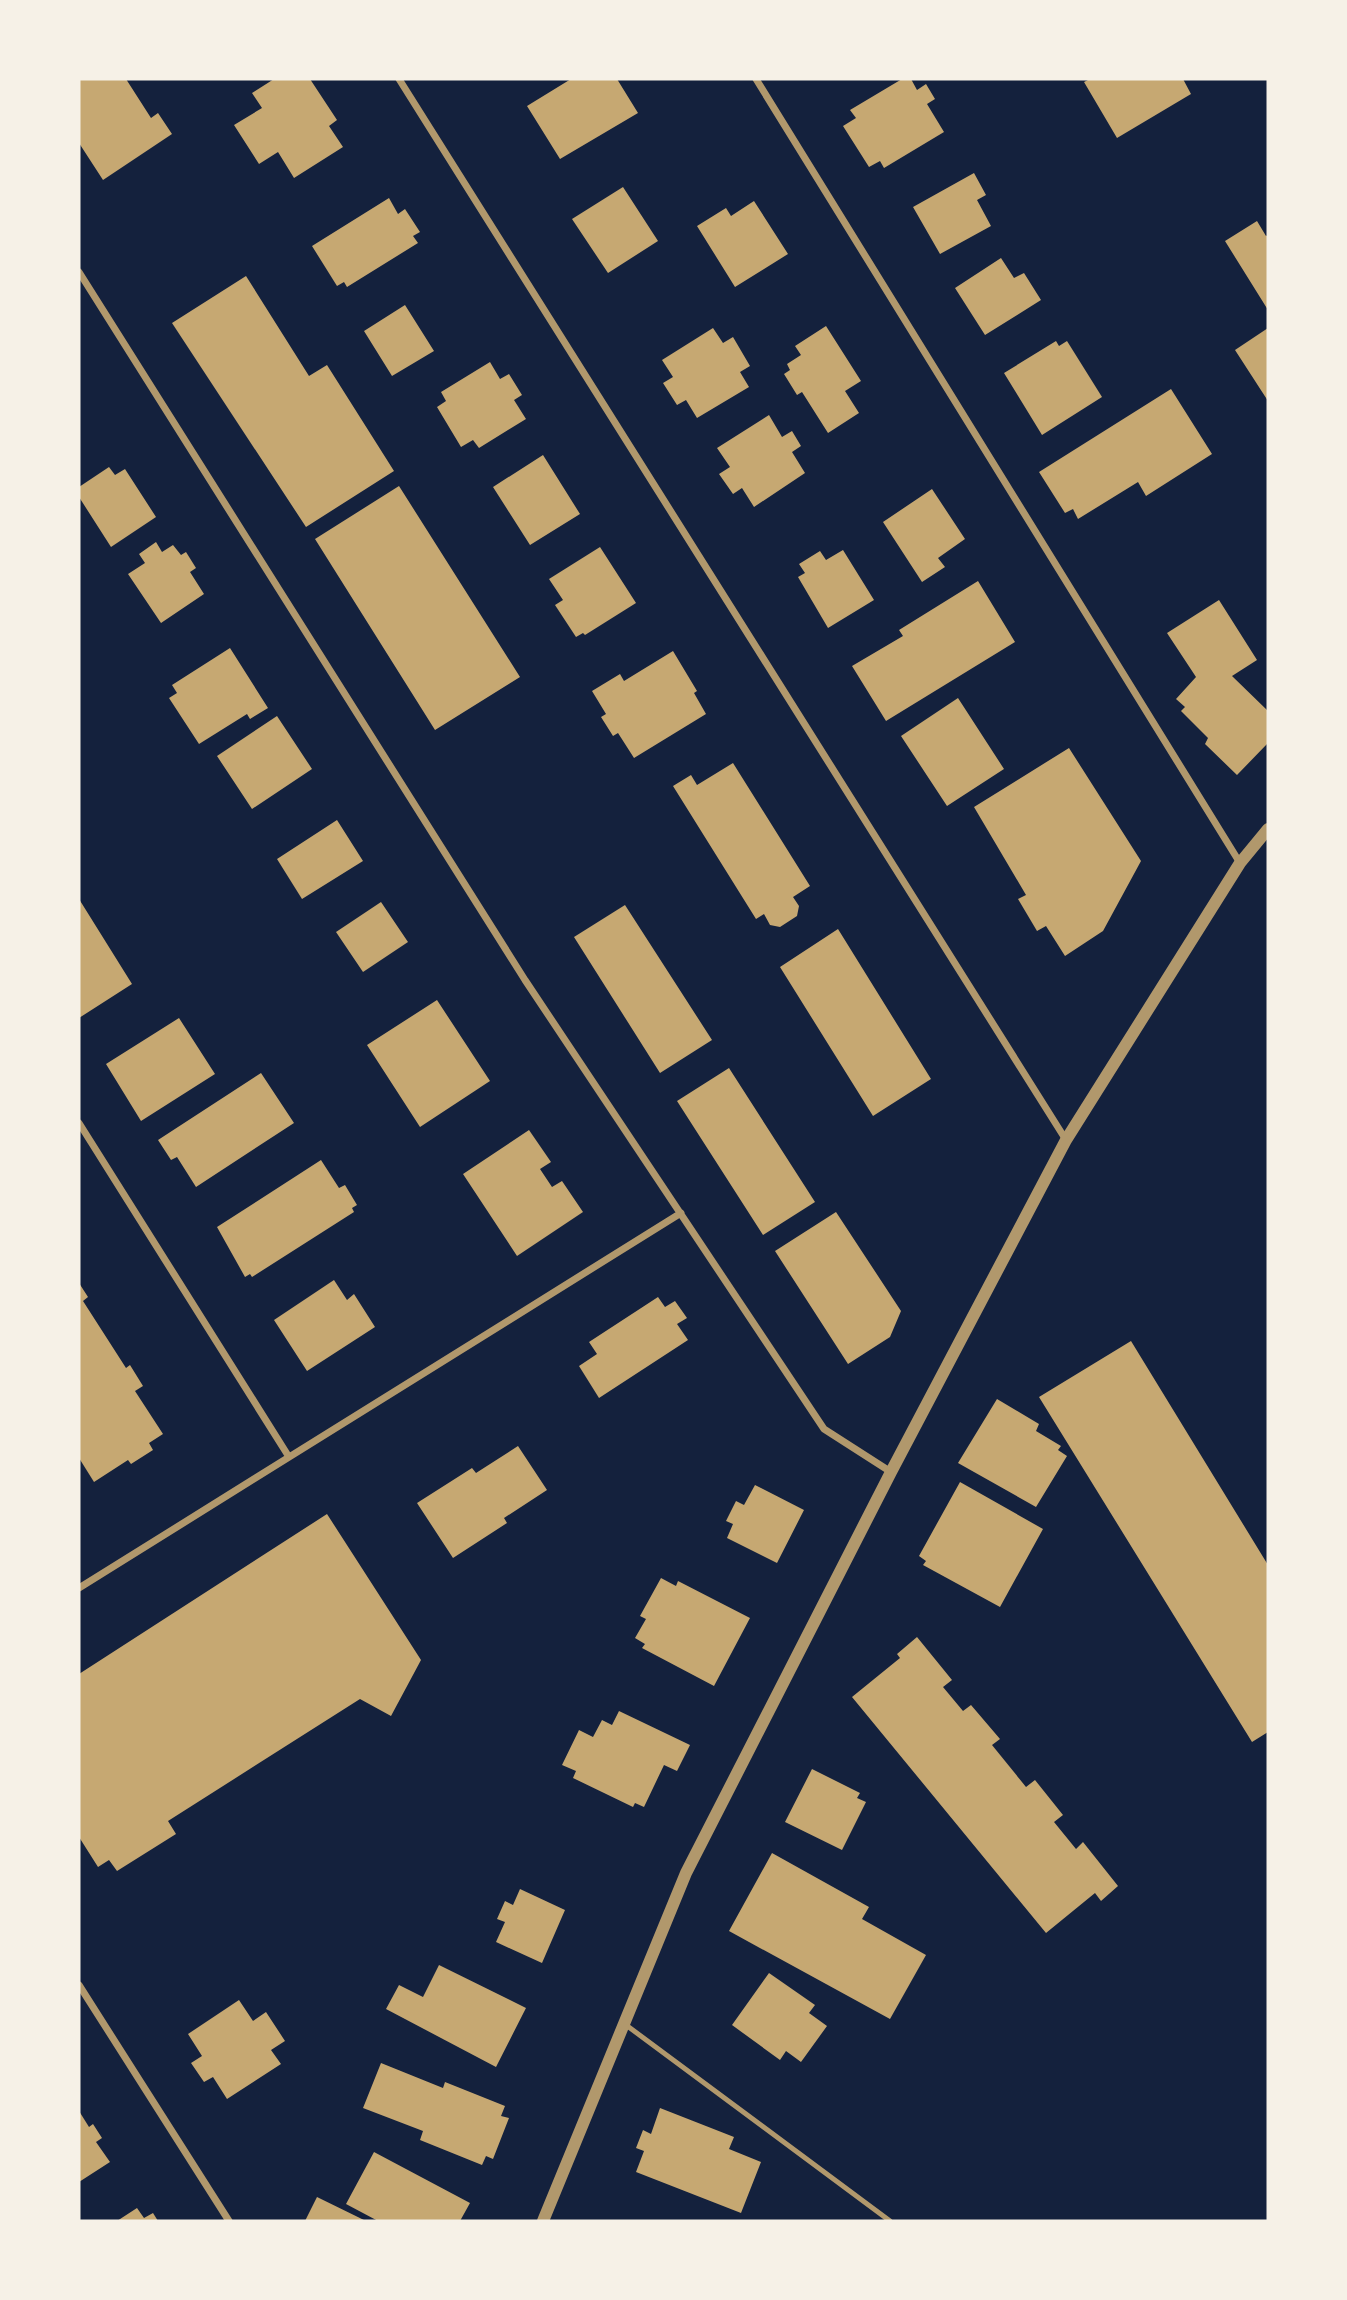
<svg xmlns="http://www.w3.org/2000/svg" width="1347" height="2300" font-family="Karla,sans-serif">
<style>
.building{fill:#c6a872}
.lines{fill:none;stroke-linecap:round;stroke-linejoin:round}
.service{stroke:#b1986c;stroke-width:5}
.minor{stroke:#b1986c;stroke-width:7}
.tertiary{stroke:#b1986c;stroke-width:12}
</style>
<rect width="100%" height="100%" fill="#14213d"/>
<path class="building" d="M79,79H126L151,118L158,113L172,134L103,180L79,143Z
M274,79H310L337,120L329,126L343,147L294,178L278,152L259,164L234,125L262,108L252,93Z
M571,79H617L638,113L560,159L527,106Z
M902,79H911L917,90L926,84L935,99L927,104L944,132L884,168L880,161L869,167L843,126L856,118L850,110Z
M1090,79H1183L1191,94L1117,138L1084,82Z
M974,173L986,195L977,200L991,226L940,254L913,207Z
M623,187L658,241L608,273L572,219Z
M389,198L398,214L405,209L420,232L413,236L418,243L347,287L344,282L337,286L312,246Z
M754,201L788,254L735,287L697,226L726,208L731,216Z
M1257,221L1266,236L1268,235V310L1225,241Z
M1001,258L1014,278L1024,273L1041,300L985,335L955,288Z
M246,276L309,376L327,365L394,471L306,527L172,323Z
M405,305L434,351L392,376L364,331Z
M826,326L861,381L845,391L859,413L828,433L802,392L797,395L784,374L790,370L787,364L801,355L795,346Z
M713,328L723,343L733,337L750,366L740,372L749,387L697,418L686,400L677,405L663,383L673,377L662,360Z
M1268,328V401L1235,350Z
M1056,341L1059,346L1067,341L1102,397L1042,435L1004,373Z
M490,362L500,379L509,374L522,395L514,400L526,419L479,448L473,440L461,447L437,407L446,401L441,392Z
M1171,389L1212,454L1146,496L1138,482L1078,519L1073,509L1065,513L1039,472Z
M769,415L782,437L792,431L801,446L792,452L805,473L754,507L742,488L733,494L719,474L730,467L717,448Z
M543,455L580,514L530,545L493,487Z
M109,467L115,475L125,469L156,517L111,547L79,497V487Z
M399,486L520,677L435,730L315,539Z
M932,489L965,539L938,558L945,567L922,582L883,522Z
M156,542L162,552L173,545L181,555L186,552L196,568L190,572L204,594L161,623L128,574L145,563L139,554Z
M600,547L636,603L585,635L583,633L576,637L555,605L563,600L549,579Z
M843,550L874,600L828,628L798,577L805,573L799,564L820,551L826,560Z
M978,581L1015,642L886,721L852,666L903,636L899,630Z
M1219,600L1257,660L1232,676L1268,711V743L1237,775L1205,744L1208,738L1181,711L1185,707L1176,699L1196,677L1167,633Z
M230,648L268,708L250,719L247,714L199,744L169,698L177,693L172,685Z
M673,651L697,691L694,693L706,714L634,758L618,733L613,736L601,717L606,714L592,691L620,674L624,681Z
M958,698L1004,769L947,806L901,736Z
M277,716L312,769L252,809L217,756Z
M1069,748L1141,861L1103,931L1065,956L1046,926L1037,931L1018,899L1026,895L974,807Z
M733,763L810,886L793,897L799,906L797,916L780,927L770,925L764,914L756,919L673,786L691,775L697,785Z
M337,820L363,861L302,899L277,859Z
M79,899L132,984L79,1018Z
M381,902L408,942L363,972L336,932Z
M625,905L712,1040L660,1073L574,937Z
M838,929L931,1079L873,1116L780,967Z
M437,1000L490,1081L420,1127L367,1045Z
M179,1018L215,1074L141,1121L106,1064Z
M729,1068L815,1202L763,1235L677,1101Z
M261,1073L294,1123L196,1187L177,1157L171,1160L158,1140Z
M529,1130L551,1162L540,1169L552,1187L562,1181L583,1212L517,1256L463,1174Z
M321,1160L339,1188L345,1185L357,1205L352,1208L354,1212L252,1277L250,1274L245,1277L217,1227Z
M836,1212L901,1311L890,1337L848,1364L775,1251Z
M334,1280L347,1300L354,1294L375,1327L307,1371L274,1320Z
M79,1283L88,1297L83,1301L126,1368L130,1365L143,1386L135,1391L163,1434L149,1443L153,1450L131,1464L128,1460L94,1482L79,1458Z
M658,1297L665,1307L675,1301L687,1318L677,1324L688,1340L599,1398L579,1366L597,1354L589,1342Z
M1131,1341L1268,1565V1732L1252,1742L1039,1397Z
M997,1399L1039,1424L1036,1431L1061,1446L1058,1450L1067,1456L1036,1507L958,1463Z
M518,1446L547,1490L504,1518L507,1523L453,1558L417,1503L472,1468L476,1473Z
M960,1482L1043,1529L1000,1607L923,1565L926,1561L919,1556Z
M755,1485L804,1510L777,1563L727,1538L733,1524L726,1521L736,1501L744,1505Z
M327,1514L421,1660L391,1716L360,1699L168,1821L176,1834L117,1871L109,1860L98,1867L79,1837V1674Z
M661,1578L676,1586L678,1581L750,1618L714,1686L642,1648L645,1644L635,1638L646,1619L640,1616Z
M917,1637L952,1680L943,1687L963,1711L971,1705L1000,1739L992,1745L1026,1787L1035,1780L1063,1815L1054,1822L1076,1849L1083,1842L1118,1886L1101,1901L1095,1893L1046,1933L852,1697L900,1658L897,1654Z
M619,1711L690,1745L677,1771L664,1765L644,1807L635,1803L633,1807L573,1778L576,1771L562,1765L579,1730L593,1737L602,1720L612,1725Z
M812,1769L860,1793L857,1798L866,1802L842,1850L785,1822Z
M772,1853L869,1907L862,1919L926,1955L890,2019L729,1931Z
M520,1889L565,1910L542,1963L496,1942L505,1922L497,1919L505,1901L513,1905Z
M439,1965L526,2008L496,2067L386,2009L399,1985L423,1997Z
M769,1973L815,2005L809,2013L827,2026L801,2062L786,2051L780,2060L732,2025Z
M239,2000L253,2021L266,2012L285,2041L271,2050L281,2064L227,2099L213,2077L204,2082L191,2063L202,2056L188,2034Z
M381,2063L443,2088L445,2082L505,2106L501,2116L509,2118L493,2159L486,2156L482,2165L420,2140L423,2131L363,2108Z
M660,2108L734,2137L729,2149L761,2162L741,2213L636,2172L644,2151L636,2148L643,2130L651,2134Z
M79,2111L89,2127L93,2124L102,2138L96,2142L110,2162L79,2182Z
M374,2152L470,2203L460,2221H378L346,2204Z
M317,2197L366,2221H305Z
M137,2208L144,2218L153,2213L158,2221H117Z"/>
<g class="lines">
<path class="service" d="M626,2025L890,2221"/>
<path class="minor" d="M399,79L1066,1140
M756,79L1240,863
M79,272L525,980L824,1429L891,1472
M79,1123L289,1457
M79,1588L681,1213
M79,1985L229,2221"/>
<path class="tertiary" d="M543,2221L686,1873L891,1472L1066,1140L1240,863L1268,829"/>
</g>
<rect width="1347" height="2300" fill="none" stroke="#f6f1e7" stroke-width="161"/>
</svg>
